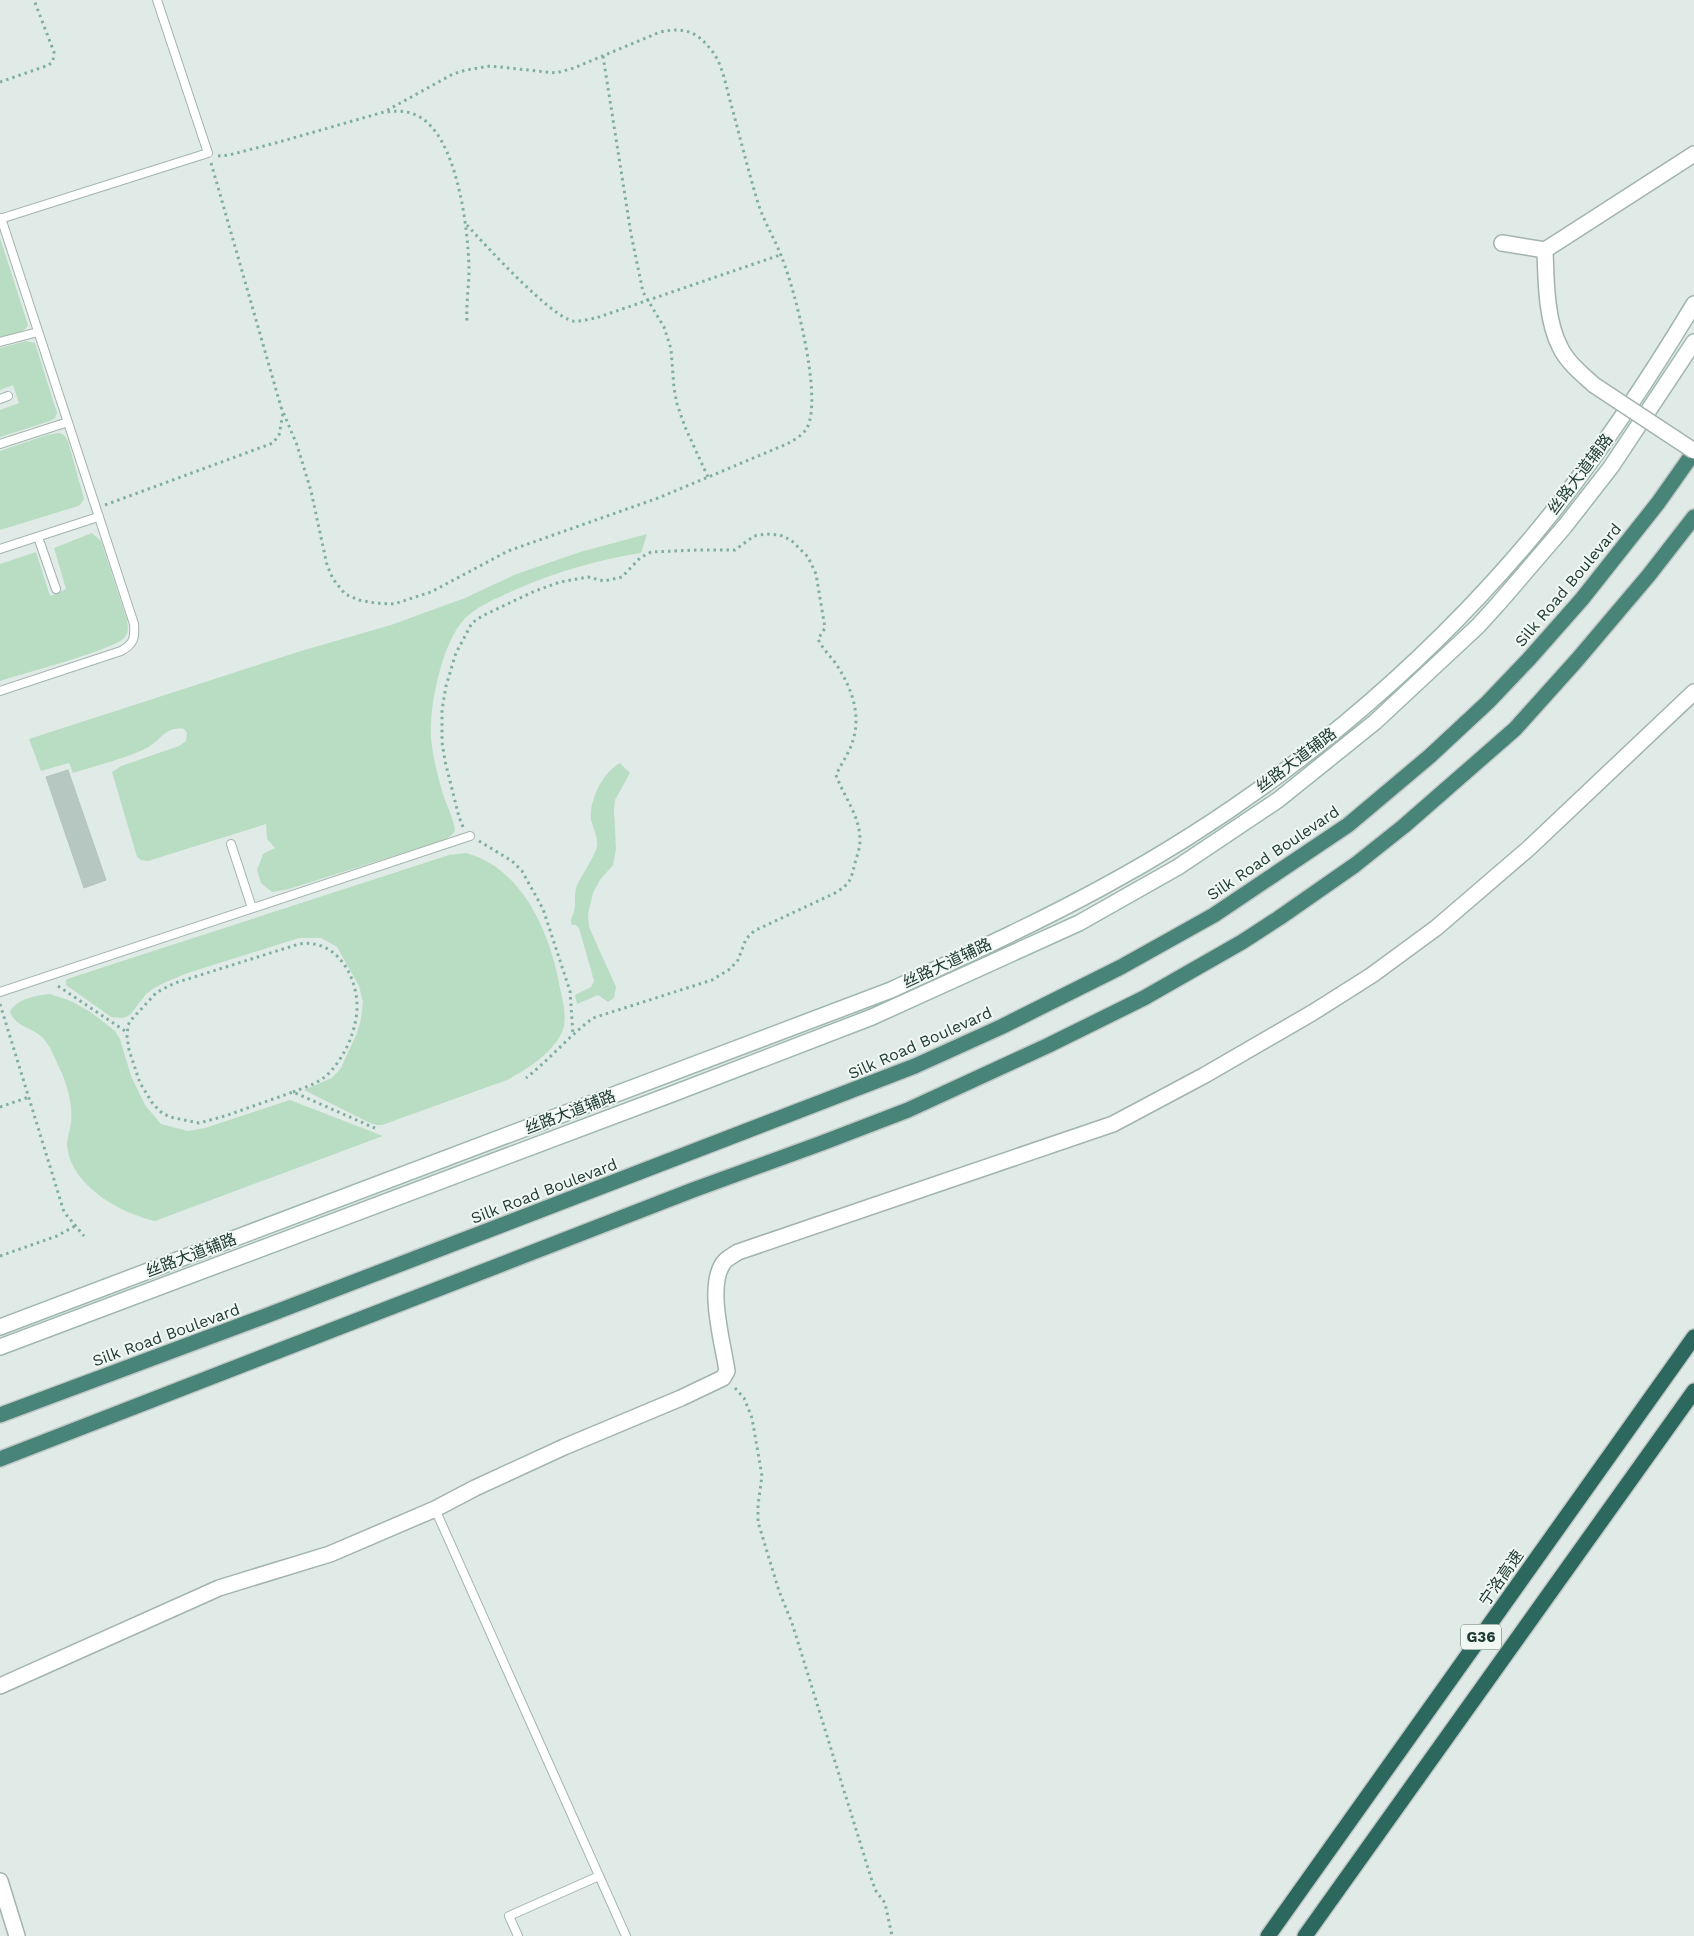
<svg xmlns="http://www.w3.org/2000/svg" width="1694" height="1936" font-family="'Work Sans','Noto Sans SC',sans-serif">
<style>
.green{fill:#b9ddc3}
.building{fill:#b6c6c0;stroke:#b3c5be}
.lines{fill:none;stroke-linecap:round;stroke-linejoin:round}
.service-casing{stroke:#a3b3ae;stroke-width:10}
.minor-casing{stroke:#a3b3ae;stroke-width:18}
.tertiary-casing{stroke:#a3b3ae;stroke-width:18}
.secondary-casing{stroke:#9fb7af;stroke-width:18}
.trunk-casing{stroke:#c1c8c6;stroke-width:18}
.motorway-casing{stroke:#c1c8c6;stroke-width:18}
.path{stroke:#80afa1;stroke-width:3;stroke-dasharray:2.5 4;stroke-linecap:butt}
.service{stroke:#fff;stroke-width:8}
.minor{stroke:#fff;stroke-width:15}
.tertiary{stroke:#fff;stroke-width:15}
.secondary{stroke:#fff;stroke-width:15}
.trunk{stroke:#488478;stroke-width:15}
.motorway{stroke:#2c685d;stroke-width:15}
.minor-bridge-casing{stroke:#a3b3ae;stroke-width:18;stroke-linecap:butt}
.minor-bridge{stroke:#fff;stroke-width:15}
.labels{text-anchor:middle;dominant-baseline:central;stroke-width:4;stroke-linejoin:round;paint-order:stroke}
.shield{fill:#f1f8f4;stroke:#5f746e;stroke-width:1}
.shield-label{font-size:15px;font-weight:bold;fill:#213c35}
.street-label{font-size:16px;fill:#213c35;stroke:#f1f8f4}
</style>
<rect width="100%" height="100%" fill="#e0ebe7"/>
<path class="green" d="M0,238L28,325C23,335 10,336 0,339Z
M26,341L35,343L57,413L55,418L50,421L0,437V410L19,403L13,385L0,390V348Z
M59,433L64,435L68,441L84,499L80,505L75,507L0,530V451L47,435Z
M92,533L101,541L127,620C128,627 129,633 124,638C113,650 21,674 0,681V564L36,552L50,596L66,589L54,548Z
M647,534L641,553C597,560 559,571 517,589C502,596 483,603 470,614C443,634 429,706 431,738C433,758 438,778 444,797C448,808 453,818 455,830L453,834L444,840L289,889L272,892L261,883L257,870L263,854L275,848L267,839L266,824L148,861L141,860L137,857L112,772L121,766L179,746L186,741L187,733L184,729C165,726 162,740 147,748C125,759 97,765 73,773L69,763L41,771L29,739L301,651L391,625L465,598L514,575L580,552Z
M620,763L630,773L615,800L614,810L616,849L613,865L600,880L593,893L588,914L589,927L616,987L614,998L608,1002L598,995L577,1004L575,995L591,987L594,981L579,928L576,925H572C569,918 573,918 574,911C576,903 574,896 576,888C580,877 596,855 597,846C598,837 593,828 591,820C589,800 603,772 620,763Z
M466,853C523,868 551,935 560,988C563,1001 567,1017 563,1030C554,1052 528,1069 507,1080L382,1125H376L368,1122L304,1090L332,1078L341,1068L357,1033L361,1019L363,1002L359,986L337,947L321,938H299L188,973L168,981L154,988L146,994L130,1015L123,1018L111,1017L66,985V980L70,978L449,855Z
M50,994L71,1001L92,1013L115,1031L120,1039L131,1076L145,1105L161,1124L188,1131L205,1128L290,1100L383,1136L155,1221C120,1213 70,1185 67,1145C67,1138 70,1130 71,1123C73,1105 67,1083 59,1067C54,1057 50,1045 42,1037C31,1027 16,1027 10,1012C16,999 37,995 50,994Z"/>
<path class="building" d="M68,770L106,880L84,888L46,777Z"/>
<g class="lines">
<g class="service-casing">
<path id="service" d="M0,219L208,153L157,0
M0,342L38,332
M0,399L8,396
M0,444L68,422
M38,537L56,589
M0,549L98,517
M0,691L121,651C134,644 135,638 134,624L1,218
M231,844L252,908
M0,992L470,836
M435,1509L626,1936
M518,1936L509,1916L599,1876"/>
</g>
<g class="minor-casing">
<path id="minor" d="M1502,243L1545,250C1546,280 1546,320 1560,347C1567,362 1582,374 1594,385
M1545,250L1694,154
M0,1686L219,1588L330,1554L435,1509L475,1488L564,1447L681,1398L723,1378L727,1371L726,1365C722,1340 706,1282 725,1261C728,1258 733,1255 738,1252L1113,1124L1205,1075L1312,1013L1372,975L1436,928L1528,849L1694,692"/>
</g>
<g class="tertiary-casing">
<path id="tertiary" d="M0,1881L17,1936"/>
</g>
<g class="secondary-casing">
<path id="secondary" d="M0,1327L891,990C962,957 1033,925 1101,888C1272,796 1429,666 1551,514C1603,448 1650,377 1694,304
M0,1347L672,1094L872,1017L1079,923L1178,867L1278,800L1375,722L1478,626L1498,604L1565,526L1611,467L1694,342"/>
</g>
<g class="trunk-casing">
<path id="trunk" d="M0,1415L263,1317L915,1066L1001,1027L1121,967L1214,915L1348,825L1430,756L1488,702L1529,659L1582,599L1658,503L1694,452
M0,1459L693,1190L822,1143L908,1110L1049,1045L1144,998L1242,942L1279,918L1355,865L1404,826L1515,729L1577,660L1649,575L1694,517"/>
</g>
<g class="motorway-casing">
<path id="motorway" d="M1268,1936L1694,1337
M1305,1936L1694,1391"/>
</g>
<path class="path" d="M603,56L631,234L643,292L664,327L671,349L674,388L677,404L685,427L708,477
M0,82L49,65L53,61L54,52L34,0
M218,156L229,155L279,142L384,112C395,111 407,110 418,116C457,136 468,227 469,268C469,286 466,304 467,322
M211,163L281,407
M467,225C485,245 551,317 573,321C580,322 589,319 596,318L780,255
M281,407L297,445L311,491L327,565L333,579L345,594L359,600L375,603L394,604L431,592L508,551L658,498L787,444C794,440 803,435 807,428C823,398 795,290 782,258C775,239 764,222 758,203C748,170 740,137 731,104C726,87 723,65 712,51C697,31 684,27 660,32L574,68L556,73L490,66L466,70L453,74L384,112
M105,505L273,443L279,435L283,413
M463,827L459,817L445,761L442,742V710L446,686L456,653L472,623L482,616L535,591L560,582L588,577L604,581L622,577L640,558L651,552L697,550H735L754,536L766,534L780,535L791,540L808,557L816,574L825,628L818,639C823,650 832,657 838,667C852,689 861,715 853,740C850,752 841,764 836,775C844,797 860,816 860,840C860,848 857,856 855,863C851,880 850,884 835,893L754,931L746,939L738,960L730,969L712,980L593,1018C569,1036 550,1059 526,1078
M479,841L512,861L522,871L543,909L570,991L573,1035
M58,986L128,1033
M0,1004L64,1212L84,1236
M293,1092C306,1087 320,1083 330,1072C345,1056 356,1031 357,1009C358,976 336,938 299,944L175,983L163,989L156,993L132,1019L128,1025L127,1037L129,1050L140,1083L153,1104L162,1113L170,1117L199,1123L225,1116L293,1092L377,1129
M0,1107L29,1097
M0,1256L57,1236L75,1226
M735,1388L744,1398L752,1418L762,1476L758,1505V1522L779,1591L792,1623L872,1881L876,1891L885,1903L892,1936"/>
<use href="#service" class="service"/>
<use href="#minor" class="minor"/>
<use href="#tertiary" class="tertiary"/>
<use href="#secondary" class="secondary"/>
<use href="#trunk" class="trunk"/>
<use href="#motorway" class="motorway"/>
<g class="minor-bridge-casing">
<path id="minor-bridge" d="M1594,385L1694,451"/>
</g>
<use href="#minor-bridge" class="minor-bridge"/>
</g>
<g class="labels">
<rect class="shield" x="1461" y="1624.5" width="40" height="25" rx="4"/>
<g class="shield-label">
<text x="1481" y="1637">G36</text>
</g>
<g class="street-label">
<text transform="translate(1580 474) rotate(-53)">丝路大道辅路</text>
<text transform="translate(1568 585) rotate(-50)">Silk Road Boulevard</text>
<text transform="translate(1296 760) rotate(-37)">丝路大道辅路</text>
<text transform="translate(1273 853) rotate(-34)">Silk Road Boulevard</text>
<text transform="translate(947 963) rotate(-25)">丝路大道辅路</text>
<text transform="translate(920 1043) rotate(-24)">Silk Road Boulevard</text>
<text transform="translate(570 1112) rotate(-21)">丝路大道辅路</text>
<text transform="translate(544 1191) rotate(-21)">Silk Road Boulevard</text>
<text transform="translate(191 1255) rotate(-21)">丝路大道辅路</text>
<text transform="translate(166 1335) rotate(-20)">Silk Road Boulevard</text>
<text transform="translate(1501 1578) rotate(-55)">宁洛高速</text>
</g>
</g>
</svg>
